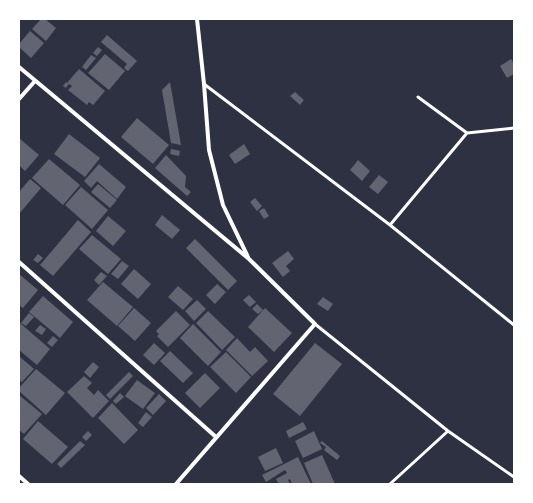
<svg xmlns="http://www.w3.org/2000/svg" width="533" height="503" font-family="'DM Sans',sans-serif">
<style>
.building{fill:#626471}
.lines{fill:none;stroke-linecap:round;stroke-linejoin:round}
.service{stroke:#fff;stroke-width:3}
.minor{stroke:#fff;stroke-width:4}
</style>
<rect width="100%" height="100%" fill="#2d3142"/>
<path class="building" d="M41,19H45L56,28L46,41L32,29Z
M30,31L44,43L31,58L19,47V44Z
M107,35L137,61L128,71L124,68L127,64L101,42Z
M98,47L102,50L97,56L93,53Z
M105,54L125,71L109,90L88,73Z
M91,55L96,58L86,70L82,67Z
M511,59L514,64V74L507,78L500,66Z
M79,69L105,91L93,105L89,102L87,105L68,90L72,86L69,84L66,88L63,86L66,82L67,83Z
M170,82L181,145L171,143L162,90Z
M295,92L304,100L300,105L290,96Z
M137,118L169,145L153,164L121,137Z
M69,134L100,158L85,177L54,154Z
M19,138L39,155L25,171L19,165Z
M244,144L250,154L235,164L229,155Z
M171,149L180,151L179,156L170,154Z
M166,155L186,176L185,187L191,192L187,196L155,168Z
M49,159L80,185L63,205L32,178Z
M358,160L370,171L362,181L350,170Z
M99,164L126,187L117,199L97,181L91,188L84,181Z
M379,175L388,182L378,194L369,187Z
M30,179L41,188L19,214V192Z
M98,184L117,200L110,208L91,192Z
M81,187L108,210L92,229L65,205Z
M255,198L262,206L257,211L250,202Z
M264,208L269,216L264,219L259,211Z
M162,215L180,230L172,239L155,225Z
M108,216L126,231L113,246L96,231Z
M78,220L91,232L53,276L40,265Z
M92,235L121,259L108,274L79,249Z
M195,239L237,281L228,290L186,248Z
M288,251L294,259L286,266L290,271L283,277L272,263Z
M38,254L43,258L38,263L33,260Z
M122,261L129,266L118,279L111,274Z
M134,269L151,284L138,299L121,284Z
M101,272L107,276L99,285L94,280Z
M19,274L38,290L23,308L19,305Z
M103,282L133,307L117,326L87,300Z
M217,284L226,292L215,304L206,295Z
M178,286L193,299L183,310L168,297Z
M249,295L256,302L250,307L243,300Z
M43,296L73,322L60,338L29,312Z
M323,297L333,304L328,311L317,304Z
M197,300L206,309L194,321L185,311Z
M257,304L263,310L258,314L252,309Z
M134,308L151,323L135,341L118,326Z
M265,308L292,333L274,352L248,327Z
M176,311L190,325L168,347L157,336L159,334L156,331Z
M208,311L235,337L222,350L196,323Z
M29,313L34,317L26,326L21,323Z
M20,323L50,349L37,365L19,350V325Z
M193,324L221,352L208,366L180,338Z
M40,325L46,329L42,335L35,331Z
M53,336L58,340L52,347L47,343Z
M237,338L250,352L255,347L268,361L252,376L226,350Z
M154,343L165,353L154,365L143,355Z
M315,343L342,364L300,416L273,394Z
M170,351L193,373L183,383L160,361Z
M226,352L251,377L236,393L210,367Z
M19,356L34,369L22,382L19,380Z
M93,362L99,367L90,378L84,372Z
M36,369L65,393L46,415L19,391V388Z
M129,372L133,376L110,399L106,395Z
M205,373L220,388L200,408L185,393Z
M84,376L92,383L87,388L94,395L98,390L109,401L93,418L67,392Z
M137,380L155,393L143,409L125,396Z
M120,393L124,397L116,404L113,401Z
M159,394L166,401L153,415L146,408Z
M19,395L42,414L24,434L19,430Z
M112,403L138,430L124,444L98,418Z
M146,412L152,417L143,427L138,423Z
M38,421L68,447L52,464L23,439Z
M303,422L307,429L289,438L286,431Z
M88,431L92,435L86,441L82,437Z
M314,431L322,449L303,458L295,441Z
M80,441L85,445L61,468L57,464Z
M322,441L340,456L337,460L324,450L326,447L320,443Z
M276,448L283,463L265,471L258,457Z
M322,455L335,484H313L304,463Z
M298,457L311,484H292L290,479L288,480L290,484H279L276,479L287,473L285,470L266,482L262,475Z"/>
<g class="lines">
<path class="service" d="M204,84L390,225L514,325
M418,97L467,133
M390,225L467,133L514,128
M315,324L448,431L514,477
M390,484L448,431"/>
<path class="minor" d="M197,19L204,84L209,150L223,205L248,257
M19,67L249,259L315,324L176,484
M19,99L35,81
M19,262L216,437
M19,476L28,484"/>
</g>
<rect width="533" height="503" fill="none" stroke="#ffffff" stroke-width="40"/>
</svg>
